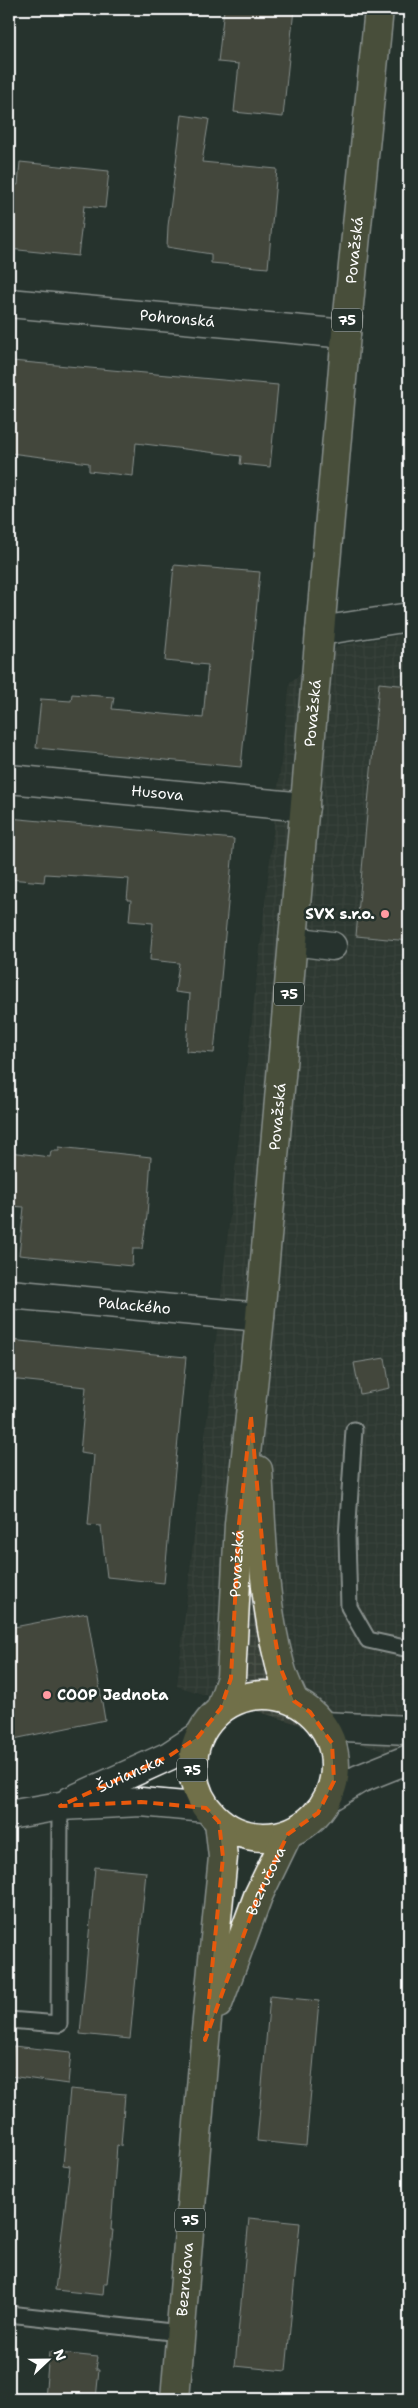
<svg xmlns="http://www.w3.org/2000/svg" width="418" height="2408" font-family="'Shantell Sans',sans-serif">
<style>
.industrial{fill:url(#industrial-grid)}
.building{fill:#66614f;stroke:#fff}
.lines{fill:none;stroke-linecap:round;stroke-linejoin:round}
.lane-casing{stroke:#fff;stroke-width:19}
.street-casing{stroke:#fff;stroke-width:31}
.secondary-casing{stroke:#fff;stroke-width:31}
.primary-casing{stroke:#fff;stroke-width:31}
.lane{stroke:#26332d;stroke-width:15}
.street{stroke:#26332d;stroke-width:28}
.secondary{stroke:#26332d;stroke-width:28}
.primary{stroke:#71704a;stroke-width:28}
.marked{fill:none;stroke:#e8590c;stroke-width:4;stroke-dasharray:10 6;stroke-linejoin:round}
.poi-dot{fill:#ff9aa2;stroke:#26332d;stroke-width:2}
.labels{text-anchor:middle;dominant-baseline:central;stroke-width:5;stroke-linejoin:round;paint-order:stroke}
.shield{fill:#26332d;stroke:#bec2c0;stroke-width:1}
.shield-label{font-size:14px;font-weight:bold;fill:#fff}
.street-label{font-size:15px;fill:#fff;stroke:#26332d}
.poi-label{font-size:15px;font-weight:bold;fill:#fff;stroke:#26332d;text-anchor:end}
</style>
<defs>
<pattern id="industrial-grid" width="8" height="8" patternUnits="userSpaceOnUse" patternTransform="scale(1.25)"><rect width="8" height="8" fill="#394137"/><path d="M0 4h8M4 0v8" fill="none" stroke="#4d544b"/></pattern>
</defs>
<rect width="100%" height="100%" fill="#26332d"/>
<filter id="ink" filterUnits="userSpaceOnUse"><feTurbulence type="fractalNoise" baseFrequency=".02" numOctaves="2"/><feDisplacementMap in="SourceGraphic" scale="10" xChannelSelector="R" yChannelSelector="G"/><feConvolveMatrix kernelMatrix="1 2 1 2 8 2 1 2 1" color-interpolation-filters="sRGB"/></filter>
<g filter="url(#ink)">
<path class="industrial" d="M409,634V1759L177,1686L290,682L340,645Z"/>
<path class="building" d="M224,9H294L283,117L234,112L239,64L218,62Z
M182,115L209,119L202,162L277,169L268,268L211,263V254L167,247L168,226Z
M20,162L109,171L105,208L84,206L78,256L9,249V184L18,185Z
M12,361L278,385L270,467L240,464L241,456L136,443L133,476L89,471V463L10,453L12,430L9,429V389Z
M174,565L260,572L241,767L36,748L41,699L71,701L72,694L114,697L112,709L203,718L208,665L165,661Z
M379,683L409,686V941L356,936Z
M9,818L234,839L214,1053L186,1051L190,994L175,992L179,963L150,960L153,923L129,921L131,900H127L129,879L45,874L44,882L9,879Z
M59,1147L151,1157L147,1216L142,1249H133L132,1266L19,1255L24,1207L9,1206V1152L50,1157L51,1151H59Z
M9,1340L186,1357L164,1583L107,1577L101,1526L88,1525L94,1455L80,1453L86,1387L9,1379Z
M385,1358L390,1388L360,1394L354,1363Z
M87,1613L105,1720L9,1740V1628Z
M95,1867L146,1872L130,2039L80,2034Z
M270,1996L319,2001L306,2146L257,2141Z
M13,2046L71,2052L68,2084L10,2076Z
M70,2089L125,2094L121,2146L117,2145L111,2230H113L107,2283H104L103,2295L55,2290L70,2166L63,2165Z
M249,2218L300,2223L286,2371L235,2366Z
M49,2352L98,2357L96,2369H99L96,2399H45Z"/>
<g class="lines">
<g class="lane-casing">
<path id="lane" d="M354,1430L347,1537L349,1607L368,1640L409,1649
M9,2020L59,2024L60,1806
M9,2314L180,2333"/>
</g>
<g class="street-casing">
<g id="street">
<path id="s1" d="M9,303L346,334"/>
<path d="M320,631L409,617"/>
<path id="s2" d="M9,779L305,807"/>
<path d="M293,941L332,946"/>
<path id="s3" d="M9,1294L260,1317"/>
</g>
</g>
<g class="secondary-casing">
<g id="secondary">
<path d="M323,1726L409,1730"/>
<path d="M328,1798L359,1779L409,1759"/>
<path id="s4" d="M70,1801L169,1756L198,1737"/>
<path d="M9,1815L60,1806L141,1802L206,1808"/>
</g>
</g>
<g class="primary-casing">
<g id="primary">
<path d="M258,1470C262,1534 263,1602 280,1665C283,1678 289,1690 294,1701"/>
<circle cx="264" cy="1766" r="71"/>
<path id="s5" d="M221,1708L231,1678L239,1524L260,1317L346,334L379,9"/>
<path id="s6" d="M218,2004L258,1896L288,1834"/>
<path id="s7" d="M175,2399L205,2040L223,1857L219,1822"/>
</g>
</g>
<use href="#lane" class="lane"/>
<use href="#street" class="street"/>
<use href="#secondary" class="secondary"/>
<use href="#primary" class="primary"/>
</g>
</g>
<path d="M0 0H418V2408H0ZM251,1417L266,1585L280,1667L294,1701L310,1712L332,1743L334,1781L318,1813L288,1834L258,1896L205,2040L223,1857L219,1822L206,1808L141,1802L60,1806L169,1756L198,1737L221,1708L231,1678L239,1524Z" fill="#26332d" fill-opacity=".55" fill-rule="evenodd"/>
<path class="marked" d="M251,1417L266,1585L280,1667L294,1701L310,1712L332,1743L334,1781L318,1813L288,1834L258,1896L205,2040L223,1857L219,1822L206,1808L141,1802L60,1806L169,1756L198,1737L221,1708L231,1678L239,1524Z"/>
<g class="poi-dot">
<circle cx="385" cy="914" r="5"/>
<circle cx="47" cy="1695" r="5"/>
</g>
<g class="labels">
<g class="shield">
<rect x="332" y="308.5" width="30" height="23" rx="4"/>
<rect x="274" y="982.5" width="30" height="23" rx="4"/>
<rect x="177" y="1758.5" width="30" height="23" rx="4"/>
<rect x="175" y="2208.5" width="30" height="23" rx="4"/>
</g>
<g class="shield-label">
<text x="347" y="320">75</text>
<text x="289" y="994">75</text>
<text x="192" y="1770">75</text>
<text x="190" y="2220">75</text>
</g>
<g class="street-label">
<text stroke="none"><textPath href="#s5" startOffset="1465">Považská</textPath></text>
<text stroke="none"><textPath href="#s1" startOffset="169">Pohronská</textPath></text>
<text stroke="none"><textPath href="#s5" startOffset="1000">Považská</textPath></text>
<text stroke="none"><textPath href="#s2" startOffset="149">Husova</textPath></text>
<text stroke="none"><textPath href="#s5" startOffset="595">Považská</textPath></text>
<text stroke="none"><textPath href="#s3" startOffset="126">Palackého</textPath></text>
<text stroke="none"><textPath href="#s5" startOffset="146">Považská</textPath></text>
<text stroke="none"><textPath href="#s4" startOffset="66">Šurianska</textPath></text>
<text stroke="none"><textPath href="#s6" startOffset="132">Bezručova</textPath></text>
<text stroke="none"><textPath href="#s7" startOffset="120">Bezručova</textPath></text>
</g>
<g class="poi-label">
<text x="375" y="914">SVX s.r.o.</text>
<text x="57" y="1695" text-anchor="start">COOP Jednota</text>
</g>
</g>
<rect width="418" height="2408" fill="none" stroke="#26332d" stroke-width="30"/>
<rect x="15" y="15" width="388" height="2378" fill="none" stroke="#fff" stroke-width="2" filter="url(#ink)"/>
<g transform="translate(48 2360) rotate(68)" stroke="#26332d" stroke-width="4" paint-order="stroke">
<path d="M0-4L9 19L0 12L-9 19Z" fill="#ffffff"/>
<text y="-8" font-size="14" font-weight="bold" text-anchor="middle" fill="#ffffff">N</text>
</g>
</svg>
